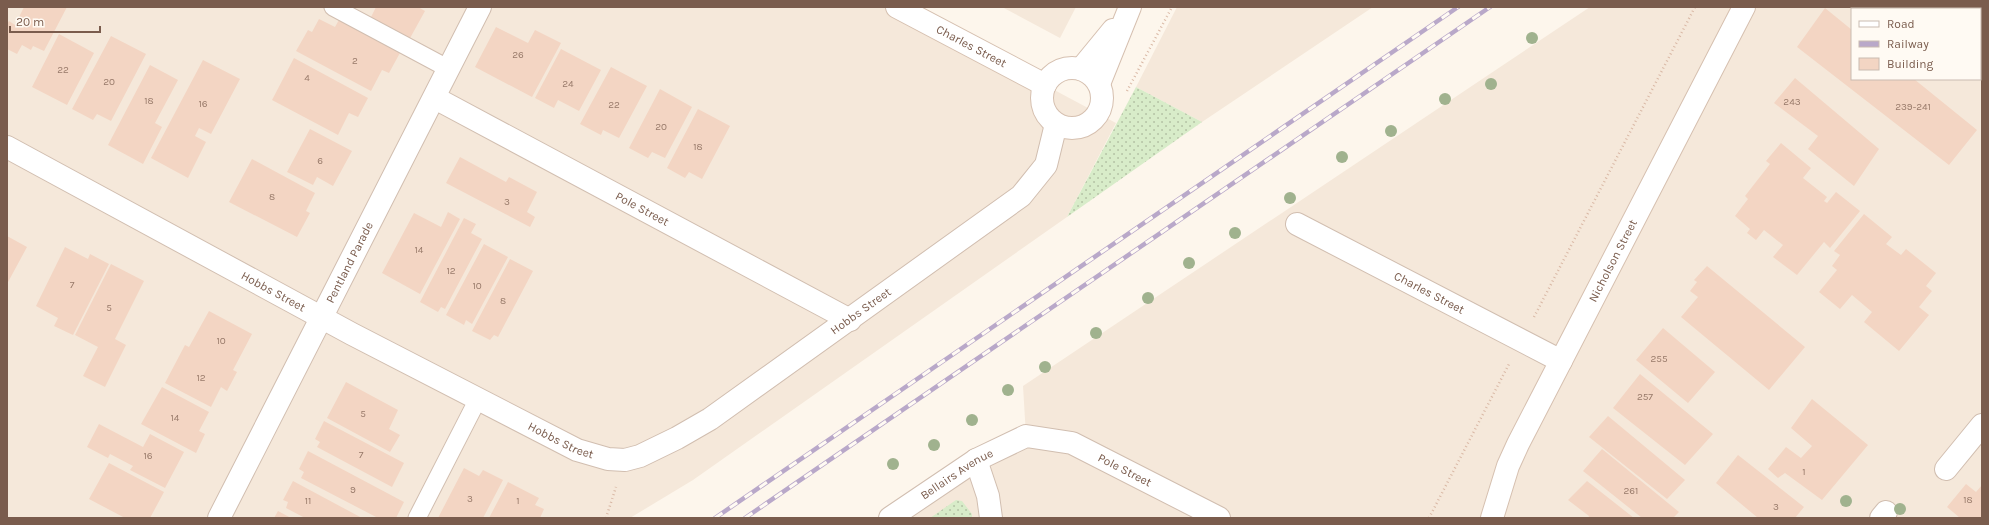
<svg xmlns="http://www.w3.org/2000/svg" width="1989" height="525" font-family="Karla,sans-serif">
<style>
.residential{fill:#f5e8da}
.grass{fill:url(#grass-dots)}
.building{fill:#f3d5c3}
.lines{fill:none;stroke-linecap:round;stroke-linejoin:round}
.lane-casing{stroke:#d1beb0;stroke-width:19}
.street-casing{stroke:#d1beb0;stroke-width:24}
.secondary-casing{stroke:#d6c0b0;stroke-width:24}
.path{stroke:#d9b8a5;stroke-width:2.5;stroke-dasharray:1 3;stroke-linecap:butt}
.lane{stroke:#fff;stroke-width:17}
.street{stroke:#fff;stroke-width:22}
.secondary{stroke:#fff;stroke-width:22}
.rail-casing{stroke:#b9a8c9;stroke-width:4.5}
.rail{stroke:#fffaf3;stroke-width:3;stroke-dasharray:9;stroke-linecap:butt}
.tree{fill:#a0b28e}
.labels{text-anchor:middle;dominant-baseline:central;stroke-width:3.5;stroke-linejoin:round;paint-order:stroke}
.number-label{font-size:10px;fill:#987a6a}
.street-label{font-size:12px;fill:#7a5c4d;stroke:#fffaf3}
</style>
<defs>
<pattern id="grass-dots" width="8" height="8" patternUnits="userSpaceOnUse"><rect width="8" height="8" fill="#d8ecc9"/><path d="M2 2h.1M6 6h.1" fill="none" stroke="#b4c2a5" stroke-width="1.8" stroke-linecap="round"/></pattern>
</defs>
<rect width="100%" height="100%" fill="#fdf6ec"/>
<path class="residential" d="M7,7H899L1116,123L1067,217L693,480L630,518H7Z
M1002,7H1076L1060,38Z
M1177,7H1373L1202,122L1136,87Z
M1590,7H1964L1966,9H1852V79H1980V20L1982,22V518H890L1026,436L1023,386Z"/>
<path class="grass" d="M1136,87L1202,122L1067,217Z
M956,500L962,501L972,514V518H930Z"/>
<path class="building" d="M24,7H67L44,51L33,46L31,50L22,45L17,54L7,49V24L9,21L15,25Z
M376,7H418L425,11L409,40L370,19Z
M1825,8L1852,30V79H1914L1977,130L1949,165L1797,47Z
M340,18L401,51L389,73L382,70L371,91L296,51L308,30L312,32L319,19L335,27Z
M496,27L528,43L535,30L561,43L532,97L475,67Z
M59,34L94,53L67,105L32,87Z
M111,36L146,54L111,121L97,114L93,120L72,109Z
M561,49L601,70L579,111L558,100L554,108L535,98Z
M294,58L368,98L358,117L349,113L338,135L272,100Z
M203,60L240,79L211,134L199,128L195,136L206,142L188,178L151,158Z
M150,65L178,80L155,123L162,127L143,164L108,145Z
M611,67L647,86L619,138L603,130L601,135L580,124Z
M1795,78L1879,149L1854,186L1808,149L1818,136L1774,103Z
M660,89L692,107L665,158L652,152L648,158L629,148Z
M698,109L730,126L702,179L689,172L685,178L667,168Z
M310,129L352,151L333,186L317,177L313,185L287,172Z
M1781,143L1811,168L1803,178L1827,197L1824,201L1827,203L1836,192L1860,211L1830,248L1824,242L1797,275L1773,257L1783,245L1764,230L1756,240L1747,233L1750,229L1735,216L1748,199L1745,196L1770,164L1766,161Z
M460,157L506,182L509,177L537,192L527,212L535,217L530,227L446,183Z
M252,159L315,193L306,211L310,213L297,237L229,202Z
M448,212L460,219L420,294L382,273L414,213L441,227Z
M1864,214L1892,237L1886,244L1901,255L1906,249L1936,273L1926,286L1932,291L1919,307L1929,315L1899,351L1864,322L1872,312L1852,295L1840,309L1819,292L1837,270L1832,266L1840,255L1834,251Z
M464,218L476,224L471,233L482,239L445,309L441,307L438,312L420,302Z
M7,236L27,247L7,284Z
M484,244L508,257L472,324L466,320L464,325L446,315Z
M65,247L88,259L90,254L109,264L73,335L54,326L58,318L36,306Z
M510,259L533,271L498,337L494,335L490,340L472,331Z
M111,264L144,281L115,339L126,345L105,387L83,376L98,347L75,335Z
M1707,266L1805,347L1769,390L1681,317L1698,297L1690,291L1697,282L1694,280Z
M209,311L252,334L233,370L237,372L227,391L221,387L211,407L165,383L185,345L189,347Z
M1663,328L1715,372L1688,403L1636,360Z
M1640,374L1713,434L1685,465L1613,408Z
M346,382L398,410L389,429L400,435L390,452L327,418Z
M162,387L209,412L199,431L205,434L196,453L141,424Z
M1812,399L1868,445L1822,500L1785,473L1778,478L1768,469L1786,447L1801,458L1812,446L1791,428Z
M1608,416L1685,480L1667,499L1589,437Z
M324,421L404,463L392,487L317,447L320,442L315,439Z
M99,424L143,447L150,434L184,452L165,488L130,470L133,466L110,454L108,458L87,447Z
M1602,449L1679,512L1673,518H1642L1583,471Z
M308,451L404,502L396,518H378L301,478L304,472L299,469Z
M1738,455L1804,507L1795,518H1758L1716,483Z
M109,463L164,492L150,518H125L89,499Z
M464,468L479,476L483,470L503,480L483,518H438Z
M293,481L362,518H305L286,508L288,502L283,500Z
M1587,481L1634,518H1588L1589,516L1568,500Z
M508,482L539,498L535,505L544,509L540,518H489Z
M1966,484L1976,492L1982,485V518H1960L1947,507Z
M278,511L291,518H274Z"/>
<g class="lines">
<g class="lane-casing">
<path id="lane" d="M333,7L449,69
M417,518L478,399"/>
</g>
<g class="street-casing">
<g id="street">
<path id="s1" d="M435,98L850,320"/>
<path id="s2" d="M7,147L352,334L577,450L608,459L625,460L640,456L677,438L710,419L1021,196L1046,165L1056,124"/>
<path id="s3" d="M1297,224L1561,361"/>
<path d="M976,460L988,496L991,518"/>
<path d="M1946,469L1982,425"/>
<path id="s4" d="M219,518L480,7"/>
<path id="s5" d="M890,518L976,460L1026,436L1072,443L1219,518"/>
<path d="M1881,518L1886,512"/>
</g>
</g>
<g class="secondary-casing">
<g id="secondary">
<path id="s6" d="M897,7L1045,85"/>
<path d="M1964,7L1966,9"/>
<path d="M1980,20L1982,22"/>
<circle cx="1072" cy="98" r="30"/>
<path d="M1081,69L1113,30"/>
<path d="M1099,84L1130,7"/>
<path id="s7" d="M1492,518L1508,466L1518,444L1744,7"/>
</g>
</g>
<path class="path" d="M1127,91L1172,7
M1534,317L1695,7
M606,518L616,487
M1429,518L1509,364"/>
<use href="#lane" class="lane"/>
<use href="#street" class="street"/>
<use href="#secondary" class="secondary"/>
<g class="rail-casing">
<path id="rail" d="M715,518L1458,7
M745,518L1490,7"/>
</g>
<use href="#rail" class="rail"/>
</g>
<g class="tree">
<circle cx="1532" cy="38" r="6"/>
<circle cx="1491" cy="84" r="6"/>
<circle cx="1445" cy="99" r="6"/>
<circle cx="1391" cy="131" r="6"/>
<circle cx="1342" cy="157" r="6"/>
<circle cx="1290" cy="198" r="6"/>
<circle cx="1235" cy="233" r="6"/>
<circle cx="1189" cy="263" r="6"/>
<circle cx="1148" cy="298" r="6"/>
<circle cx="1096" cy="333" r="6"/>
<circle cx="1045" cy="367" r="6"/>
<circle cx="1008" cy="390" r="6"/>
<circle cx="972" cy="420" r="6"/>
<circle cx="934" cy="445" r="6"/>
<circle cx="893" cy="464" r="6"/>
<circle cx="1846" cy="501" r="6"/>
<circle cx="1900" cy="509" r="6"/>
</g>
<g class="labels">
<g class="number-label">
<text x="518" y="55">26</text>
<text x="355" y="61">2</text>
<text x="63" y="70">22</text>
<text x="307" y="78">4</text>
<text x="109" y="82">20</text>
<text x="568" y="84">24</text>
<text x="149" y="101">18</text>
<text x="1792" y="102">243</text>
<text x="203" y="104">16</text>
<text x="614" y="105">22</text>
<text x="1913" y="107">239-241</text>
<text x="661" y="127">20</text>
<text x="698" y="147">18</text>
<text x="320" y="161">6</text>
<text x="272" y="197">8</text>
<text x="507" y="202">3</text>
<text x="419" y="250">14</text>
<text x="451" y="271">12</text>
<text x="72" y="285">7</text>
<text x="477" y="286">10</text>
<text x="503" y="301">8</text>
<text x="109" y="308">5</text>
<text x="221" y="341">10</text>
<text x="1659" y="359">255</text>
<text x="201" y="378">12</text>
<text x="1645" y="397">257</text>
<text x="363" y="414">5</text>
<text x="175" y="418">14</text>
<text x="361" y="455">7</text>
<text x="148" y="456">16</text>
<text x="1804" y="472">1</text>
<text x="353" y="490">9</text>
<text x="1631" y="491">261</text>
<text x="470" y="499">3</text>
<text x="1968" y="500">18</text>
<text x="308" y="501">11</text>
<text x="518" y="501">1</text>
<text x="1776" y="507">3</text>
</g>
<g class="street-label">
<text stroke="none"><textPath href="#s6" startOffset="84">Charles Street</textPath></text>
<text stroke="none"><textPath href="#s1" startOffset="235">Pole Street</textPath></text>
<text stroke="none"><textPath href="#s7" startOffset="285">Nicholson Street</textPath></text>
<text stroke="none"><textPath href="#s4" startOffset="287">Pentland Parade</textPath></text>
<text stroke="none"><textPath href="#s2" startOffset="303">Hobbs Street</textPath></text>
<text stroke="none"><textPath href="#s3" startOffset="149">Charles Street</textPath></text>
<text stroke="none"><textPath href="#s2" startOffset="975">Hobbs Street</textPath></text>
<text stroke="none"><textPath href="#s2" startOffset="627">Hobbs Street</textPath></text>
<text stroke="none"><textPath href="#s5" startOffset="265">Pole Street</textPath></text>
<text stroke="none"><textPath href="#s5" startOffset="80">Bellairs Avenue</textPath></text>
</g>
</g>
<rect width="1989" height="525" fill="none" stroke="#7a5c4d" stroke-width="16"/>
<rect x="1851" y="8" width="130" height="72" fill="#fffaf3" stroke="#cabbb1"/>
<rect x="1859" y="21" width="20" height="6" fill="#ffffff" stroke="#cabbb1"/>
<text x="1887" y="28" font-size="12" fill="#7a5c4d">Road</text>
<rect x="1859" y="41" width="20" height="6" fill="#b9a8c9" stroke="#cabbb1"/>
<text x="1887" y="48" font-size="12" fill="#7a5c4d">Railway</text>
<rect x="1859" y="58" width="20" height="12" fill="#f3d5c3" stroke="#cabbb1"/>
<text x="1887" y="68" font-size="12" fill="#7a5c4d">Building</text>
<path d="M10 26v6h90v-6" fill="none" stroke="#7a5c4d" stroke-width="2"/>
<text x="16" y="26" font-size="12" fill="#7a5c4d" stroke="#fffaf3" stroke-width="3" paint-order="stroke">20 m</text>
</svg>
